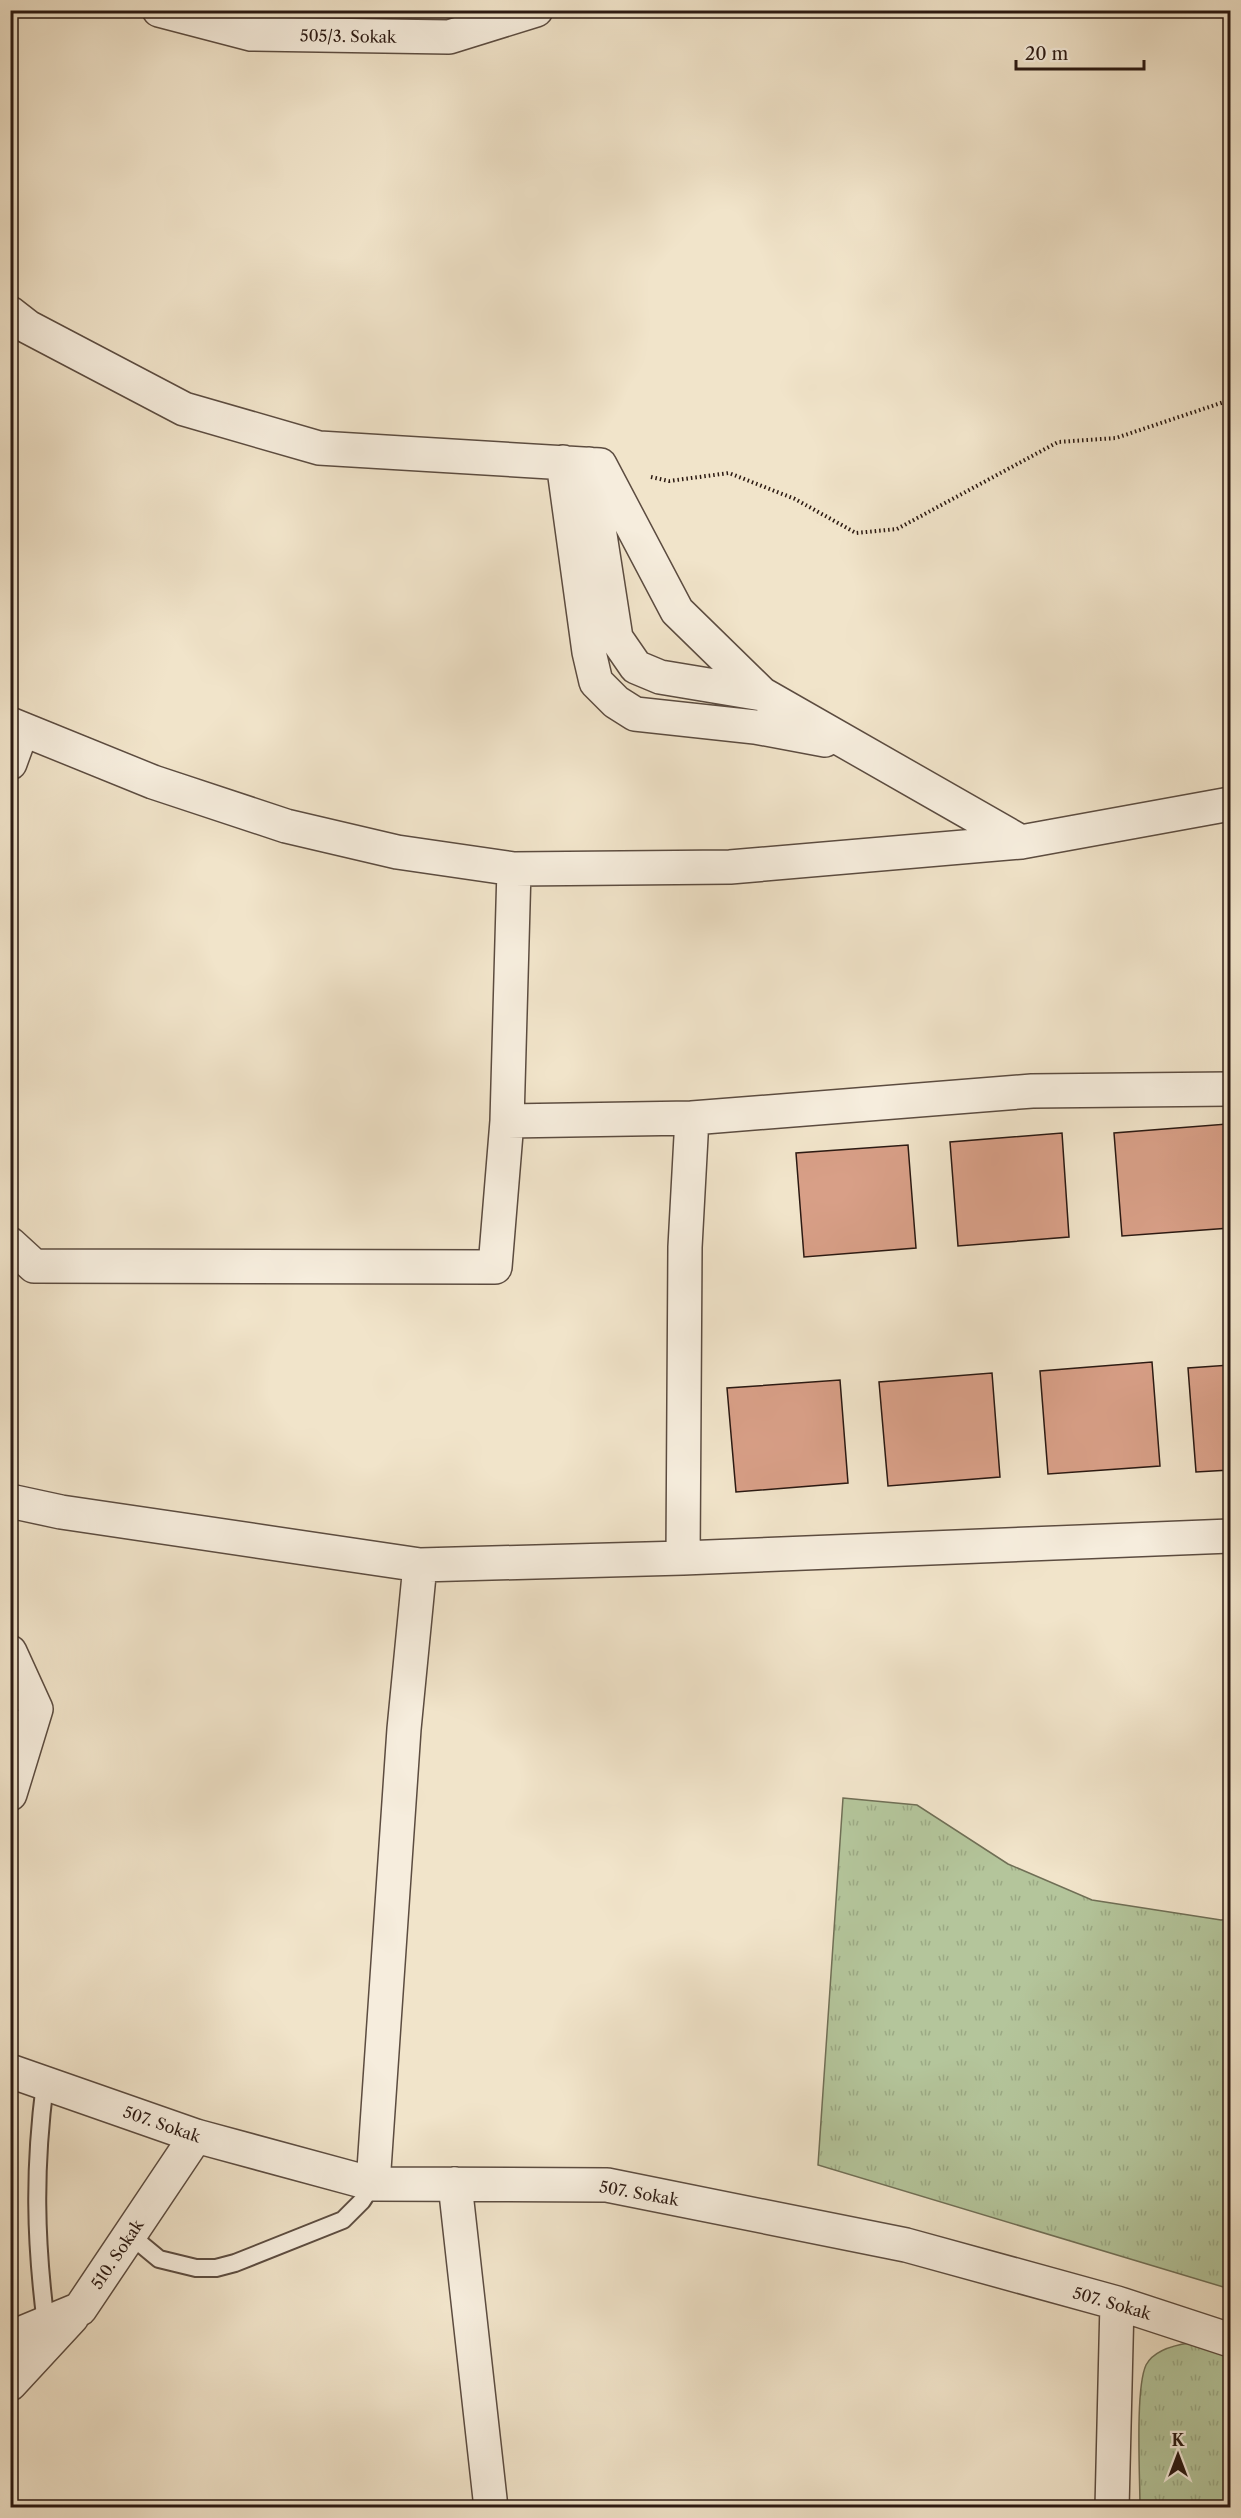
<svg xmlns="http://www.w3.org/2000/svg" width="1241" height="2518" font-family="'Libre Caslon Text',serif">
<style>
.grass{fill:url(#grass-tufts);stroke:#706f56;stroke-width:1.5}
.building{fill:#d89f87;stroke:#2b1912;stroke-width:1.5}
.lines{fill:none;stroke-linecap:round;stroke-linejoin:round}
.lane-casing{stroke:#5c4c40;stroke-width:20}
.street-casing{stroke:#5c4c40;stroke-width:36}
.path{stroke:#2b1912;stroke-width:4;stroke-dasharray:1.5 3;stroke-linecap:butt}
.lane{stroke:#f6eddd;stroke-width:16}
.street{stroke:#f6eddd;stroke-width:33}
.labels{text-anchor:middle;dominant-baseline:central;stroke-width:4.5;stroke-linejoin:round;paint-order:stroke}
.street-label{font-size:16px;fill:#2b1912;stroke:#f6eddd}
</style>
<defs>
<pattern id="grass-tufts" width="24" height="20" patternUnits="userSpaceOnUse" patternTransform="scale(1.5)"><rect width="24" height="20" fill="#b4c59b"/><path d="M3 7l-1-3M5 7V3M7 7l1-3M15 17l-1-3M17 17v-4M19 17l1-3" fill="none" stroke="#9ba984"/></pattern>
</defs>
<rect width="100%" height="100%" fill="#f1e4ca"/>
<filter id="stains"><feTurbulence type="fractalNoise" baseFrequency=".00333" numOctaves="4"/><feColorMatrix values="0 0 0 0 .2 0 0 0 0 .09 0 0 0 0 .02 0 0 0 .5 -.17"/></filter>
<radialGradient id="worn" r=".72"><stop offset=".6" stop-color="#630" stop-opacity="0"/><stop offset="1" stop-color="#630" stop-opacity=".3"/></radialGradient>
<path class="grass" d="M843,1798L917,1805L1008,1864L1092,1900L1221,1920L1230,1919V2289L818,2165Z
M1190,2343L1230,2356V2507L1140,2508C1140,2477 1135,2389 1146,2365C1154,2350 1175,2345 1190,2343Z"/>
<path class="building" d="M1227,1124L1230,1173V1228L1122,1236L1114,1133Z
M1062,1133L1069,1237L958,1246L950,1142Z
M908,1145L916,1248L804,1257L796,1153Z
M1152,1362L1160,1466L1048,1474L1040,1371Z
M1230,1365V1470L1196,1472L1188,1368Z
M992,1373L1000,1477L888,1486L879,1382Z
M840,1380L848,1483L736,1492L727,1388Z"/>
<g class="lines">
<g class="lane-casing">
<path id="lane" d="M45,2083C34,2169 35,2238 46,2324
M130,2235L159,2259L196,2268H216L235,2263L343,2220L362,2201L373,2184"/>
</g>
<g class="street-casing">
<path id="street" d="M159,10L251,34L449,37L536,10
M10,313L28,327L184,409L319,448L600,465L677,611L762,694L1021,842
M563,462L589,652L596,682L616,702L635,714L755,727L825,740
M589,464L616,638L636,667L660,677L762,694
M10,724L153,782L286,826L397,852L514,869L730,867L1021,842L1230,804
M10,763L22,730
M514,869L507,1121L692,1118
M10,1244L34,1266L495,1267L507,1121
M10,1501L61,1512L420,1565
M683,1558L1230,1536
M10,1652L36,1709L10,1794
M10,2071L196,2136L373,2184L607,2185L906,2245L1117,2303L1230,2340
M373,2184L404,1729L420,1565L683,1558L685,1247L692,1118L1032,1091L1230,1089
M455,2184L491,2508
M10,2338L80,2309L196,2136
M10,2384L72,2317
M1112,2508L1117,2303"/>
</g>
<path class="path" d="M651,477L669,481L729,473L795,499L856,533L897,529L1058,442L1116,438L1230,400"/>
<use href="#lane" class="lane"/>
<use href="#street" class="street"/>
</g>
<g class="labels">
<g class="street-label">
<text transform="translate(348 36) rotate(1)">505/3. Sokak</text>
<text transform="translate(162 2124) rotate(19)">507. Sokak</text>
<text transform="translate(639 2193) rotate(10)">507. Sokak</text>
<text transform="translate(117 2254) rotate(-56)">510. Sokak</text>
<text transform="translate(1112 2303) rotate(16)">507. Sokak</text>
</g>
</g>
<rect width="1241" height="2518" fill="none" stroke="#f1e4ca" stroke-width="36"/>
<rect x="12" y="12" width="1217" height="2494" fill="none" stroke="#2b1912" stroke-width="3"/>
<rect x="18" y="18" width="1205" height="2482" fill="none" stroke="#2b1912" stroke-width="1.5"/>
<g transform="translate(1178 2455)" stroke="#f6eddd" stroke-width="4.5" paint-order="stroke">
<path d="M0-4.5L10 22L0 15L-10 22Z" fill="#2b1912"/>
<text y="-9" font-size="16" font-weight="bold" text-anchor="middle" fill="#2b1912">K</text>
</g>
<path d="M1016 60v9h128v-9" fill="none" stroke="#2b1912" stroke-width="3"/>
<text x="1025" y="60" font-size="18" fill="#2b1912" stroke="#f6eddd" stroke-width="4.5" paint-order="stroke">20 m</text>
<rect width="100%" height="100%" filter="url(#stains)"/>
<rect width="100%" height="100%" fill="url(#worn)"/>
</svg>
